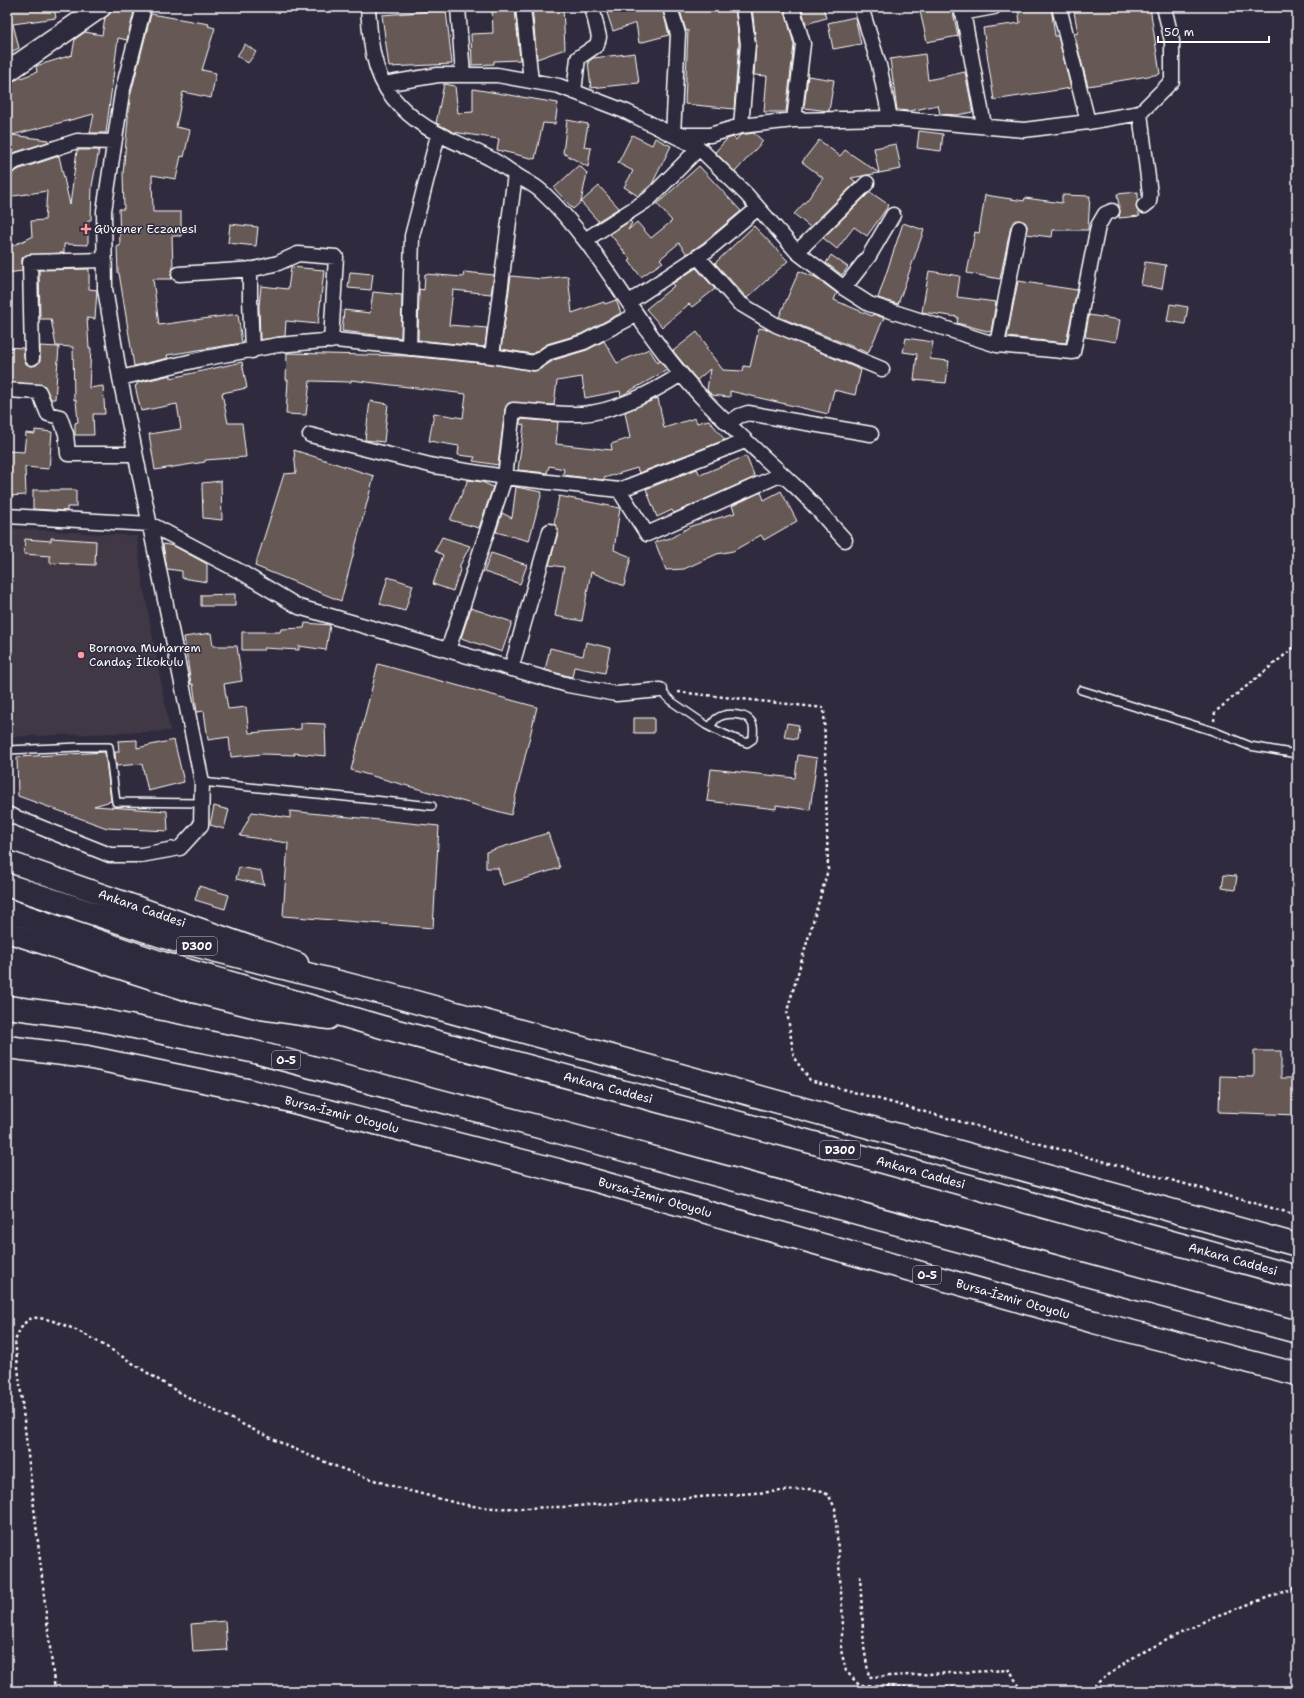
<svg xmlns="http://www.w3.org/2000/svg" width="1304" height="1698" font-family="'Shantell Sans',sans-serif">
<style>
.built{fill:#403844}
.building{fill:#665954;stroke:#fff}
.lines{fill:none;stroke-linecap:round;stroke-linejoin:round}
.lane-casing{stroke:#fff;stroke-width:10}
.street-casing{stroke:#fff;stroke-width:17}
.secondary-casing{stroke:#fff;stroke-width:23}
.highway-casing{stroke:#fff;stroke-width:25}
.path{stroke:#fff;stroke-width:2.5;stroke-dasharray:3 3;stroke-linecap:butt}
.lane{stroke:#2f2a3d;stroke-width:7}
.street{stroke:#2f2a3d;stroke-width:14}
.secondary{stroke:#2f2a3d;stroke-width:20}
.highway{stroke:#2f2a3d;stroke-width:22}
.poi-dot{fill:#ff9aa2;stroke:#2f2a3d;stroke-width:1.5}
.labels{text-anchor:middle;dominant-baseline:central;stroke-width:3;stroke-linejoin:round;paint-order:stroke}
.shield{fill:#2f2a3d;stroke:#c1bfc5;stroke-width:1}
.shield-label{font-size:11px;font-weight:bold;fill:#fff}
.poi-label{font-size:12px;fill:#fff;stroke:#2f2a3d;text-anchor:start}
.street-label{font-size:12px;fill:#fff;stroke:#2f2a3d}
</style>
<rect width="100%" height="100%" fill="#2f2a3d"/>
<filter id="ink" filterUnits="userSpaceOnUse"><feTurbulence type="fractalNoise" baseFrequency=".025" numOctaves="2"/><feDisplacementMap in="SourceGraphic" scale="8" xChannelSelector="R" yChannelSelector="G"/><feConvolveMatrix kernelMatrix="1 2 1 2 8 2 1 2 1" color-interpolation-filters="sRGB"/></filter>
<g filter="url(#ink)">
<path class="built" d="M7,528L137,536L142,578L170,731L7,737Z"/>
<path class="building" d="M7,7H54L56,18L13,24L19,48L7,54Z
M492,7H515L520,60L494,61V64L472,65L471,34L493,33Z
M532,7H563L565,49L537,59Z
M605,7H662L669,35L639,43L636,23L613,31Z
M679,7H735L739,44L734,109L685,104L688,30L686,31Z
M752,7H784L794,45L786,112H764L767,76L754,75L756,43Z
M801,7H823L826,18L806,24Z
M919,7H952L958,36L927,42Z
M1018,7H1051L1055,36H1058L1071,88L994,100L983,28L1020,23Z
M1073,7H1150L1160,74L1088,86L1074,34L1078,33Z
M112,8L134,12L127,40L118,38L106,133H90L94,114L12,135L48,140V142L13,153L7,157V83L37,72L36,66L72,55L75,39L85,32L102,35L105,18L111,12Z
M446,10L452,64L389,67L382,15Z
M151,14L209,24L208,26L215,28L202,70L216,73L211,98L183,92L176,127L190,130L184,157L181,156L176,179L152,175L153,212H181V236H172L173,268L171,274L172,279H153L159,325L238,314L242,343L167,355L168,358L134,366L119,273H118L117,246H120L119,209H124L123,174L130,97Z
M855,17L861,44L833,49L828,23Z
M245,44L256,52L248,63L237,56Z
M635,53L639,83L591,88L588,62L593,58Z
M925,54L928,80L965,72L973,112L957,115L940,114L938,105L910,111L897,110L890,59Z
M808,76L834,80L829,111L804,108Z
M444,84L455,86L458,113L473,112V89L558,103L555,124L543,123L535,159L497,150L499,139L453,132L436,123Z
M567,120L588,124L584,147L591,148L588,167L563,153Z
M919,131L943,134L941,151L917,148Z
M754,133L763,141L735,172L715,152L727,139L733,137L736,140L740,135Z
M632,135L652,145L655,138L671,146L652,184L638,196L624,187L633,171L618,163Z
M819,140L840,156L845,150L879,173L851,178L856,182L810,227L794,214L808,199L823,178L802,162Z
M896,144L901,169L879,173L874,148Z
M77,150H99L92,186L91,220H88V245L64,244V253L26,255L22,258V271L7,273V248L32,237L31,221L45,220L47,191L7,197V175L20,169L59,156L70,205Z
M579,165L587,173L581,202L573,209L554,188Z
M699,166L741,211L703,243L687,254L679,243L660,259L663,262L641,277L629,261L631,260L610,234L630,221L632,223L628,230L637,222L651,238L672,221L657,204Z
M599,186L619,208L598,221L581,202Z
M870,192L889,205L867,236L854,227L837,249L823,238Z
M1138,192V200L1136,207L1140,216L1119,218L1120,212L1117,194Z
M985,195L1024,201L1025,198L1062,203V195L1090,196L1088,230H1053L1052,237L1026,234L1027,226L1025,222L1017,220L1011,226L1000,279L967,273L975,232L979,233Z
M903,223L924,230L898,304L878,298Z
M230,224L258,227L256,246L228,243Z
M754,226L788,261L747,298L715,263Z
M831,255L848,267L842,275L826,263Z
M1145,262L1166,265L1162,289L1141,285Z
M291,267L324,270L318,324L286,321L285,336L260,340L259,306L261,286L288,289Z
M696,268L715,289L692,307L689,304L662,327L646,309L674,286L672,284Z
M89,269V289L97,290L95,319L87,318L89,348H91L89,388L103,386L105,414H93L94,435H75V423L78,422L76,400H74L73,347L56,346L51,319H40L39,270Z
M799,271L815,277L837,293L834,300L872,316L873,314L884,318L868,353L779,317Z
M929,271L960,276L957,297L996,302L991,332L957,323L958,317L922,312Z
M350,272L373,274L371,290L348,288Z
M464,272L494,275L491,294L453,290L449,325L487,328L485,347L418,340L419,289L424,290L425,274L463,277Z
M511,276L543,279L568,276L572,313L604,302L605,304L616,300L621,313L581,334L547,344L532,354L501,349Z
M1018,281L1077,290L1066,343L1007,337Z
M373,292L402,295L401,338L342,331L344,310L370,313Z
M1170,304L1188,307L1185,324L1167,321Z
M1089,315L1120,320L1116,342L1085,337Z
M759,328L769,330L861,370L855,395L834,390L828,414L730,391V397L712,395L707,390L710,369L697,380L673,351L697,332L708,347L706,348L723,370L743,371L744,366L750,367Z
M906,338L933,342L930,359L949,361L946,383L914,380L917,354L903,352Z
M604,341L617,363L649,349L658,363L660,361L667,370L621,396L620,391L585,398L582,377L557,381L554,405L509,403L505,409L498,465L473,461L475,457L458,455L459,446L429,441L434,413L463,418L466,394L351,380V382L310,381L306,415L286,414L288,380H286L287,353L407,356L491,364L533,371L539,370L554,360L587,350Z
M40,346L59,347L55,399H51L44,385L7,382V347L23,348L25,362L32,366L40,362Z
M242,362L247,388L222,393L228,423H242L246,457L205,460V462L155,470L149,434L181,429L177,404L141,411L135,386L137,385V383L171,375V378Z
M658,398L664,428L695,418L697,423L709,420L725,440L639,473L637,468L604,478V480L563,475L564,469L549,466L547,473L518,470L524,425L520,424V419L558,422L556,444L612,450L611,444L630,438L625,412Z
M370,401L388,404L384,442L365,440Z
M35,430L52,432L49,469L25,467L26,495L8,496L7,451L24,452L26,433L35,434Z
M294,450L374,476L341,601L255,566L284,474L296,473Z
M746,456L755,477L674,513L672,510L657,517L646,489L697,469L700,475Z
M468,480L482,482L493,487L479,528L450,520Z
M221,481L222,520L203,518L202,483Z
M516,487L542,492L529,541L496,532L502,513L512,518Z
M33,490H76V507H67V511L33,509Z
M781,491L797,521L764,540L761,535L733,551L717,554L684,569L666,570L655,542L671,538L691,526L735,513L732,506L761,492L764,500Z
M559,496L620,508L614,550L631,557L624,586L591,572L582,621L555,616L564,567L549,565L558,533V529L554,524Z
M442,537L470,546L459,567H461L453,591L433,584L443,555L435,551Z
M51,538L96,541L95,565L50,563V556L24,554L25,539L51,541Z
M163,544L174,546L207,564V582L182,578V571L167,569Z
M491,553L527,565L520,584L484,572Z
M388,577L413,585L405,611L380,604Z
M235,594V606H201V595Z
M471,608L512,622L502,652L461,638Z
M305,623L330,625L326,650L299,646V650L264,648V650H242V632H280L281,629L304,628Z
M211,633L213,646H237L242,681L224,684L228,709L246,707L249,733L301,729V723L325,724L326,756L294,753L295,755L263,754L231,757L229,737L208,740L204,711L197,712L193,684H191L184,637Z
M586,642L610,648L605,673L574,667L572,677L545,670L550,648L583,656Z
M378,664L537,707L511,815L351,770Z
M634,718H654V733H634Z
M787,723L799,725L797,739L784,737Z
M137,740V748L174,740L184,782L148,791L142,764L116,766L115,752H119L118,741Z
M105,752L111,801L94,806L167,811L168,831L107,828L18,796L17,757Z
M798,755L817,758L810,810L776,805V809L707,801L711,769L795,778Z
M214,806L229,810L224,829L210,825Z
M290,811L439,826L433,928L283,916L288,843L240,836L252,812L290,818Z
M548,833L560,868L503,885L498,868H486V852Z
M239,867L261,871L264,885L236,879Z
M1224,875L1237,876L1235,890L1222,888Z
M199,886L229,895L225,909L195,900Z
M1254,1051H1281V1078H1297V1115L1219,1112L1220,1076L1254,1077Z
M225,1621L227,1650L193,1652L191,1624Z"/>
<g class="lines">
<g class="lane-casing">
<path id="lane" d="M660,690L671,701L706,725C719,732 732,738 747,743L753,739C753,735 754,730 753,726C750,712 725,712 716,719C714,721 712,724 710,727
M1081,690L1213,731L1250,746L1297,754
M7,750L80,747H109L116,802L202,803
M202,782L432,806"/>
</g>
<g class="street-casing">
<path id="street" d="M368,7C370,38 372,73 393,98C423,134 454,139 493,160C502,165 511,172 521,178C528,182 536,186 542,192C599,245 631,316 681,374C716,416 758,451 797,488C814,504 829,523 845,540
M458,7L463,75
M523,7L531,81
M670,7L678,34L673,135H710L741,126L794,120L890,118
M792,7L803,44L794,120
M861,7L879,65L890,118L1024,130L1088,122L1140,113L1172,81V41L1164,7
M962,7L984,125
M1059,7L1088,122
M962,13L994,7
M384,84L438,75H497L559,86L627,112L699,148L746,194L797,252L844,288L869,304L997,345L1073,352L1098,226L1105,214L1112,211
M574,92L578,58L597,45L599,37L592,7
M1140,113L1150,194L1149,202L1144,206
M741,126L748,44L743,7
M7,167L16,161L77,141L114,142
M585,240L649,199L699,148
M797,252L867,183
M698,257L739,303L776,325L882,369
M250,269V299L252,351
M179,274L254,269L278,263L298,254L336,257L331,341
M844,288L869,256L893,215
M629,302L708,250L758,208
M997,345L1019,228
M409,348L412,236L438,135
M492,356L515,174
M32,358L30,262L105,260
M120,378L206,358L278,345L335,340L492,356L534,363L550,352L584,342L636,315
M7,390L39,392L48,414L60,417L66,434L68,454H135
M729,423L739,416L748,413L871,434
M310,435L434,466L505,477L619,490L745,441
M619,490L647,534L782,474
M7,516L150,524L241,572L299,607L568,685L616,694L660,690
M448,650L505,477L513,410C535,411 559,415 581,414C614,412 654,392 681,374
M511,669L550,531
M7,814L110,855H141L180,848L201,825L202,782L120,378L105,289L104,211L122,93L144,7"/>
</g>
<g class="secondary-casing">
<g id="secondary">
<path d="M7,72L101,7"/>
<path id="s1" d="M7,861L298,963"/>
<path d="M7,932L189,991L261,1009L329,1019"/>
</g>
</g>
<g class="highway-casing">
<g id="highway">
<path d="M7,885L174,940L390,995L1297,1245"/>
<path id="s2" d="M7,910L162,963L382,1027L829,1147L1297,1277"/>
<path d="M7,1007L90,1018L251,1051L562,1133L1297,1332"/>
<path id="s3" d="M7,1047L87,1057L247,1090L558,1170L1094,1322L1297,1374"/>
</g>
</g>
<path class="path" d="M678,692L824,708L828,870L787,1011L794,1058L810,1080L1297,1215
M1214,721L1215,712L1297,645
M860,1576L864,1647L869,1677L1010,1670L1021,1691
M55,1691L15,1341C19,1331 25,1316 38,1318C77,1321 141,1371 177,1391C198,1403 220,1413 242,1424C300,1453 358,1478 422,1494C441,1499 461,1505 481,1507C508,1510 536,1507 563,1507L810,1489L822,1491L829,1496L835,1508L843,1620L841,1650L846,1671L859,1685L928,1688L958,1687L988,1691
M1090,1691L1097,1683L1137,1655L1213,1617L1297,1587"/>
<use href="#lane" class="lane"/>
<use href="#street" class="street"/>
<use href="#secondary" class="secondary"/>
<use href="#highway" class="highway"/>
</g>
</g>
<g class="poi-dot">
<path d="M84 223h4v4h4v4h-4v4h-4v-4h-4v-4h4z"/>
<circle cx="81" cy="655" r="4"/>
</g>
<g class="labels">
<g class="shield">
<rect x="177" y="937" width="40" height="18" rx="3"/>
<rect x="272" y="1051" width="28" height="18" rx="3"/>
<rect x="820" y="1141" width="40" height="18" rx="3"/>
<rect x="913" y="1266" width="28" height="18" rx="3"/>
</g>
<g class="shield-label">
<text x="197" y="946">D300</text>
<text x="286" y="1060">O-5</text>
<text x="840" y="1150">D300</text>
<text x="927" y="1275">O-5</text>
</g>
<g class="poi-label">
<text x="94" y="229">Güvener Eczanesi</text>
<text x="89" y="648">Bornova Muharrem<tspan x="89" dy="14">Candaş İlkokulu</tspan></text>
</g>
<g class="street-label">
<text stroke="none"><textPath href="#s1" startOffset="143">Ankara Caddesi</textPath></text>
<text stroke="none"><textPath href="#s2" startOffset="627">Ankara Caddesi</textPath></text>
<text stroke="none"><textPath href="#s3" startOffset="342">Bursa-İzmir Otoyolu</textPath></text>
<text stroke="none"><textPath href="#s2" startOffset="951">Ankara Caddesi</textPath></text>
<text stroke="none"><textPath href="#s3" startOffset="666">Bursa-İzmir Otoyolu</textPath></text>
<text stroke="none"><textPath href="#s2" startOffset="1275">Ankara Caddesi</textPath></text>
<text stroke="none"><textPath href="#s3" startOffset="1038">Bursa-İzmir Otoyolu</textPath></text>
</g>
</g>
<rect width="1304" height="1698" fill="none" stroke="#2f2a3d" stroke-width="24"/>
<rect x="12" y="12" width="1280" height="1674" fill="none" stroke="#fff" stroke-width="1.5" filter="url(#ink)"/>
<path d="M1158 36v6h111v-6" fill="none" stroke="#ffffff" stroke-width="2"/>
<text x="1164" y="36" font-size="12" fill="#ffffff" stroke="#2f2a3d" stroke-width="3" paint-order="stroke">50 m</text>
</svg>
